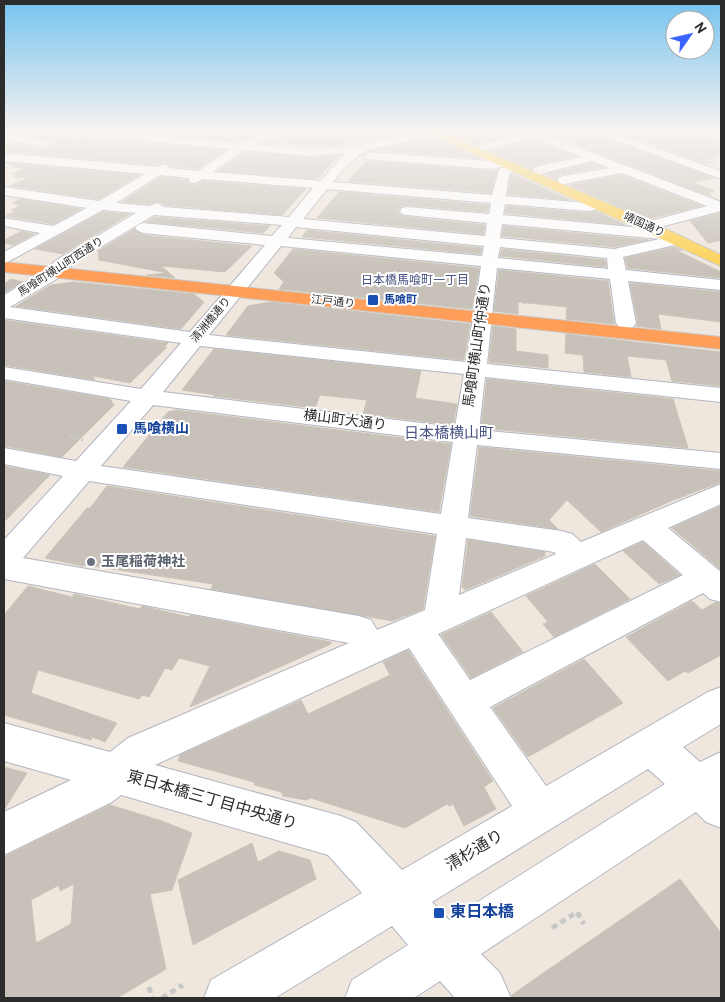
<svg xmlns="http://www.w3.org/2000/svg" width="725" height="1002" font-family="Overpass,'Noto Sans JP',sans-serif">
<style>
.building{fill:#c7c1b9;stroke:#cbc4b7;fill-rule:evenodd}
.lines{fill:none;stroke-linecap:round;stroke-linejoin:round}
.minor-casing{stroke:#b2b5c1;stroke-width:2}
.major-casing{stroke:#c8c8c8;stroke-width:2}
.highway-casing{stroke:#c8c8c8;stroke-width:2}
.path-far2{stroke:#c8c8c8;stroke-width:2.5;stroke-dasharray:2.5 2;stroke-linecap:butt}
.path-far1{stroke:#c8c8c8;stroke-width:3;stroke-dasharray:4 2.5;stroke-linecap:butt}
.path{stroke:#c8c8c8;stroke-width:5;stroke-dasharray:6 4;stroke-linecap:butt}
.minor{fill:#fff;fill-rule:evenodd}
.major{fill:#fdd255;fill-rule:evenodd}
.highway{fill:#ff9e59;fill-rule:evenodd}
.path-bridge{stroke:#c8c8c8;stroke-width:1;stroke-dasharray:2 1;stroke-linecap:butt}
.transit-dot{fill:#1a4fb4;stroke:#fff;stroke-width:2}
.worship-dot{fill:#6b7280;stroke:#fff;stroke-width:2}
.labels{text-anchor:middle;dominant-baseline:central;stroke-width:4;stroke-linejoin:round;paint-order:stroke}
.far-street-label{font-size:11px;fill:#2c2c2c;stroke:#fff}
.far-transit-label{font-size:11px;font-weight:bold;fill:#164399;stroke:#fff;text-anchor:start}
.far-neighbourhood-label{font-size:12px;fill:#485482;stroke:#fff}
.street-label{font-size:14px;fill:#2c2c2c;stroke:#fff}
.transit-label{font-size:14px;font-weight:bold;fill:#164399;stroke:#fff;text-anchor:start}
.worship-label{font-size:14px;font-weight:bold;fill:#5b616d;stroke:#fff;text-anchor:start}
.neighbourhood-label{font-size:15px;fill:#485482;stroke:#fff}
.near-street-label{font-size:16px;fill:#2c2c2c;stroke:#fff}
.near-transit-label{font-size:16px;font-weight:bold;fill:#164399;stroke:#fff;text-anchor:start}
</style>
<rect width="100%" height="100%" fill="#efe7de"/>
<path class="building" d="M58,131L65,136L226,150L198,169L170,166L163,162L156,165L4,151V147L15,144L46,149L52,146V143L49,140L36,138Z
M130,131H263L240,141Z
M285,131H421L335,146L264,143Z
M454,131H518L519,133L477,145L451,134Z
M550,131H589L714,178L692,182L714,191L706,193L712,195L710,196L548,134Z
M613,131H695L721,141V154L709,156L715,158L705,160L713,163L707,164Z
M435,138L480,158L374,150Z
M533,140L575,156L535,165L532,169L489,151Z
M245,152L311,158L340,155L317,179L218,171Z
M366,161L490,171L497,170L491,193L348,181Z
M4,163L139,175L99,199L10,186L29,178L14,177L18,174H12L23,168L13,167L18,165Z
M592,163L602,167L559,175L556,179L545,174Z
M513,174L570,200L508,194L511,175Z
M622,175L701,206L648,219L569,185Z
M160,177L188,180L190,184L195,185L203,181L306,189L282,215L165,205L158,201L149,204L122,202Z
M339,192L489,205L487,212L407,205L402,206L398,210L400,215L407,217L485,225L483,234L317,218Z
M20,199L81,209L53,224L6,216L16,211L11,210L20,206L13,203Z
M507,206L588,213L596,211L625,225L505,213Z
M103,212L130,214L63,254L35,249Z
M721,213V240L708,243L690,221Z
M154,217L270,226L263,233L147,222Z
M504,226L648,240L614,247L502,236Z
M134,229L143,235L252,246L225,272L161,266L175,278L147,275L168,273L99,260L98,251Z
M307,230L482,248L480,254L302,237Z
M22,231L34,234L13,245L4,243V240Z
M674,247L682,250L678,251L721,272V278L628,268L625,258Z
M293,249L479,268L472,309L279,289L284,282L274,273Z
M502,249L605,260L606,267L500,256Z
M499,270L608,281L614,324L566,319L567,307L518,302V314L494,311Z
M11,279L23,282L4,293V284Z
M74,282L194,294L204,302L181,329L16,306L51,285Z
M630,283L721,292V322L658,314L661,329L636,326L638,323Z
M270,302L470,324L464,360L226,335L248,306Z
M4,320L168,343L164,347H167L130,383L93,376L95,380L4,365Z
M493,326L516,329V351L548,355V368L489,362Z
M566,334L721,352V386L672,381L666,360L627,356L631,377L584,372L583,355L565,353Z
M214,349L421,371L415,398L457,404L453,425L363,414L367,400L320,395L315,408L213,396L216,395L182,390Z
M487,379L673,399L688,448L481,428Z
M4,381L110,399L114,405L62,457L4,446Z
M176,410L451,444L439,512L123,467L168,412Z
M479,447L721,471V482L671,501L601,532L567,500L549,520L558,529L470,516Z
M4,466L50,475L4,522Z
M107,486L435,536L423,609L392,621L211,589L213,584L85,565L83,566L45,558L87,508H90Z
M721,506V570L672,528Z
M468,540L545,552V556L465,590L462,587Z
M643,542L680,575L659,584L623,551Z
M595,564L630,599L554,637L543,624L548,622L526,596Z
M28,586L72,597L74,594L140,609L142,606L189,617L190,615L331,642V644L190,707L210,666L179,658L172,670L165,668L149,697L142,695L139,699L38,670L31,693L117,723L105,742L92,737L91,740L4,715V615Z
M692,601L702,610L716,602L721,604V655L688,673L685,671L668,681L626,637Z
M491,612L523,652L471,678L441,635Z
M408,650L493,781L484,787L496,809L464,826L453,804L449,806L447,804L405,828L311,798L306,800L283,796L281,792L255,785L254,782L178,761L180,755L301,700L308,714L390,675L383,662Z
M584,659L623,703L528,757L493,708Z
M4,767L27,773L4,810Z
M110,805L162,821L192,833L172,890L150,894L166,969L117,998H4V857ZM74,884L71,924L36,943L31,900L59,885L60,891Z
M252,843L258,862L279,851L310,860L316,879L193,945L178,880Z
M680,879L721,933V998H513L512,995L536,978Z"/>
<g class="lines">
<g class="minor-casing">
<path id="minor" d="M4,131L21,134L22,137L49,142L51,144L45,147L6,140Z
M60,131H106L240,143L268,131H283L257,144C291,147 327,152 361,145C391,138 421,131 452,131L447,134L371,149C354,156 344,168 333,182L492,195L499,169L514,164L520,168L509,174L506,196L588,203L598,201L605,205L603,208L588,211L505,204L503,215L642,228L640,226L643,223L707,206L622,173L564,184L559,183L558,180L559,177L609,168L592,161L539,174L535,173L533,170L535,167L582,157L533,138L484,150L478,147L480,145L523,134L520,131H548L545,135L721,202V211L653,229L670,232L672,236L683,237L685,240L683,243L623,257L626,270L721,280V290L628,281L636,323L633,327L626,329L619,327L616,323L610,279L497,268L487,364L721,388V402L485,377L479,430L721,453V469L477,445L468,518L562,531L572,534L581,542L721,484V504L668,528L721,572V602L710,599L703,593L490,707L546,786L708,692L721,687V724L683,747L700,762L721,752V828L706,822L696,812L481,954L500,973L511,998H455L440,981L414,998H345L352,980L408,945L392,926L275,998H204L211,980L362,893L328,855L121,795L112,802L4,855V812L71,780L4,761V723L110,752L128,738L349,643L4,579V540L63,476L4,464V448L76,461L131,401L4,379V367L141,389L181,343L4,318V295L48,269L55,261L67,254L136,213L103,210L4,264V252L40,233L4,226V218L53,226L87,208L4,195V187L99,201L145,174L4,161V153L156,167L163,164L167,165L169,168L198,171L231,149L65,134ZM244,150L311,156L346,153L320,181L213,172ZM160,175L189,178L190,182L195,183L203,179L313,188L289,217L164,207L157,203L149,206L116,203ZM327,189L491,203L489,214L407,207L402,208L400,211L402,214L407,215L487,223L485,236L303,219ZM154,215L282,225L272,236L143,223L138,225L135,228L138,231L143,233L265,245L190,332L10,307L60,277L67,269L79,260ZM502,224L660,239L614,249L500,238ZM296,227L484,246L482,256L288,238ZM281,246L481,266L466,362L209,335ZM500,247L607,258L608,269L498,258ZM200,346L464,374L455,427L163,392ZM153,405L453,442L441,514L101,466ZM89,481L437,534L425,610L377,630L371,620L359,616L23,558ZM466,538L554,552L556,554L459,595ZM643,540L683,575L470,680L438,634ZM409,648L512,806L402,870L356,822L341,816L155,765ZM648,769L665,784L449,920L432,902Z
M591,131H607L721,171V179Z
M700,131L721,133V139L701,133Z
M370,152L490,161L503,159L509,163L507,166L490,169L366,159L364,156Z"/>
</g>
<g class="major-casing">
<path id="major" d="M424,131H439L653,223L721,255V266Z"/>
</g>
<g class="highway-casing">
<path id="highway" d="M4,262L721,337V349L4,272Z"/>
</g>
<path class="path-far2" d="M524,302V304"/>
<path class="path-far1" d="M162,418L169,419L172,416
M69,436L83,440"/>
<path class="path" d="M552,928L577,912L584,924
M149,987L152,998
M162,998L183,985"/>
<use href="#minor" class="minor"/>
<use href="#major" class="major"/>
<use href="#highway" class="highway"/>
<path class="path-bridge" d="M521,175L550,169"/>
</g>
<linearGradient id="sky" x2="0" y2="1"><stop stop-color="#75c2ef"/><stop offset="0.48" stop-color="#f8f4f0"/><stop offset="1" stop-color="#f8f4f0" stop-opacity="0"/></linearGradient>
<rect width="725" height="272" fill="url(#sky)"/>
<g class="transit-dot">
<rect x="367" y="294" width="12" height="12" rx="2.5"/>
<rect x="116" y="423" width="12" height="12" rx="2.5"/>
<rect x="433" y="907" width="12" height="12" rx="2.5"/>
</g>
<circle class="worship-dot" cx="91" cy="562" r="5"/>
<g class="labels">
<g class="far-street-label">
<text transform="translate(644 225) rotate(24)">靖国通り</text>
<text transform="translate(61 267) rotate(-33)">馬喰町横山町西通り</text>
<text transform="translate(333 302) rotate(6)">江戸通り</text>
<text transform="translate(211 320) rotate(-50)">清洲橋通り</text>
</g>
<g class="far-transit-label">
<text x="384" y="300">馬喰町</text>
</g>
<g class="far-neighbourhood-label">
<text x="415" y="281">日本橋馬喰町一丁目</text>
</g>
<g class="street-label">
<text transform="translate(478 345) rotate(-82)">馬喰町横山町仲通り</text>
<text transform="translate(345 421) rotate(7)">横山町大通り</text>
</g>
<g class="transit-label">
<text x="133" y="429">馬喰横山</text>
</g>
<g class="worship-label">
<text x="101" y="562">玉尾稲荷神社</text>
</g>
<g class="neighbourhood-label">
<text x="449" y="434">日本橋横山町</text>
</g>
<g class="near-street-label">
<text transform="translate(212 801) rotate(16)">東日本橋三丁目中央通り</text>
<text transform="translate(475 851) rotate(-31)">清杉通り</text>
</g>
<g class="near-transit-label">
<text x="450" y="913">東日本橋</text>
</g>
</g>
<rect width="725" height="1002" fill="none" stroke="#2c2c2c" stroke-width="10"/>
<g transform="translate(690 35) rotate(56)"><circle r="24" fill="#ffffff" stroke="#ababab"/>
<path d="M0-4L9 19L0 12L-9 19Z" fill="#3b63ff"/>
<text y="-8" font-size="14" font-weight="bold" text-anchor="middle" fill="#2c2c2c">N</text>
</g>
</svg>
